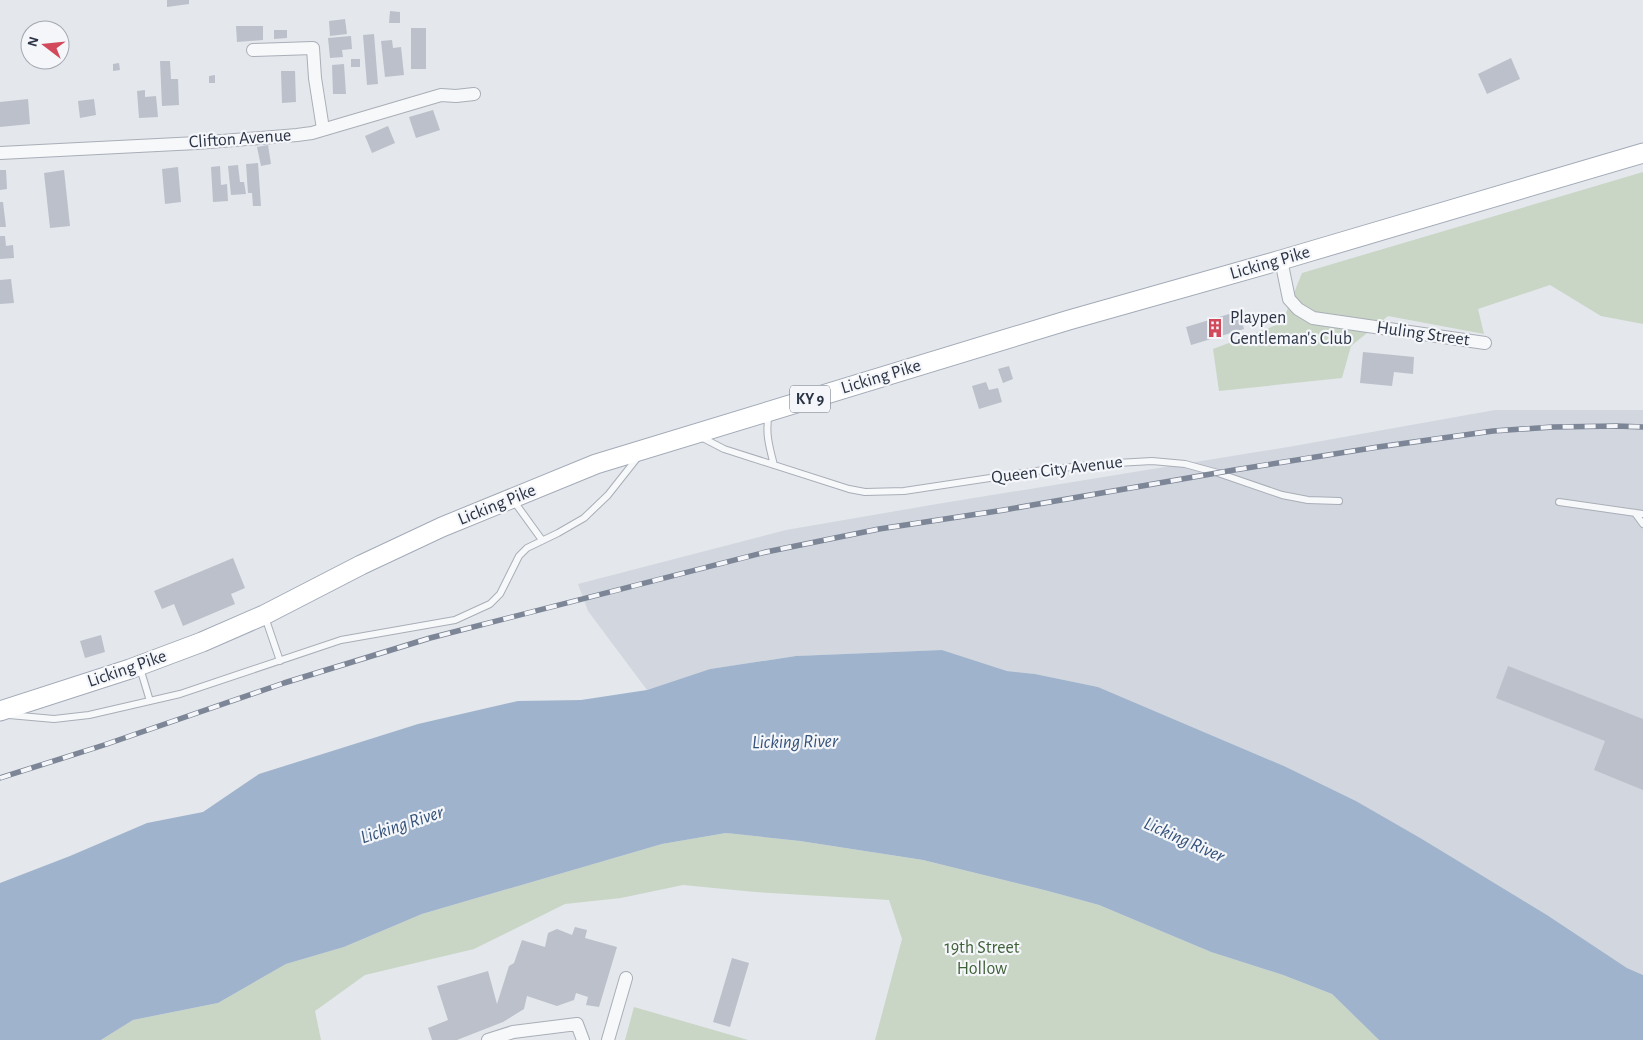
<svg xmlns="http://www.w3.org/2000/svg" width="1643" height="1040" font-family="'Alegreya Sans',sans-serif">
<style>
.built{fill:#d2d6de}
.green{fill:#c9d6c5}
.water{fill:#9fb4cc}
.building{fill:#bbc0ca}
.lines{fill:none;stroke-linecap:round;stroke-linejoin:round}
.service-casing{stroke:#a9aeb7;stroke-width:8}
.minor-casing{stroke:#a9aeb7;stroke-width:14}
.primary-casing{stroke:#a3abb8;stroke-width:21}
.service{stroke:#f7f8fa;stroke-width:6}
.minor{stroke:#f7f8fa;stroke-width:12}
.primary{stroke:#fff;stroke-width:19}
.rail-casing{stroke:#7d8696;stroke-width:5.5}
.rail{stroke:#f4f6f9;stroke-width:4;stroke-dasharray:11;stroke-linecap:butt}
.labels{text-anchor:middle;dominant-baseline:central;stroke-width:4.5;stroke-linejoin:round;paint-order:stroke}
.shield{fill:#f4f6f9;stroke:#676e7b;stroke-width:1}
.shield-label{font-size:16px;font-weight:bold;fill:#2b3445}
.street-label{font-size:18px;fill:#2b3445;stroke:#f4f6f9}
.poi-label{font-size:18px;fill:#2b3445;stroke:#f4f6f9;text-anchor:start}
.park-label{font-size:18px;fill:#3f6138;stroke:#f4f6f9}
.water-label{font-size:19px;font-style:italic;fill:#34527a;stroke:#f4f6f9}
</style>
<rect width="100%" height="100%" fill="#e4e7ec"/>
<path class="built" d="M1495,410H1643V975L1627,968L1547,915L1422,839L1356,801L1284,766L1098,687L1035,674L1007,671L942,650L796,656L710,669L647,690L588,611L578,584L786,530L937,504L1288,447Z"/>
<path class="green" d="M1643,172V324L1601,316L1550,285L1478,309L1484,334L1388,316L1351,346L1342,378L1219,391L1213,349L1282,323L1302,273Z
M726,833L800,841L923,860L1048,891L1099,905L1211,952L1283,975L1332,994L1379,1040H875L902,939L889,900L755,892L683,885L621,898L565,904L474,949L365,975L315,1011L321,1040H101L133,1020L218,1003L286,964L344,947L422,914L662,844Z
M634,1007L738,1037L748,1040H625Z"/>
<path class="water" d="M942,650L1007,671L1035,674L1098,687L1284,766L1356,801L1422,839L1547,915L1627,968L1643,975V1040H1379L1332,994L1283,975L1211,952L1099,905L1048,891L923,860L800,841L726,833L662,844L422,914L344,947L286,964L218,1003L133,1020L101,1040H0V883L70,856L147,823L203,812L259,774L418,724L518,701L581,700L647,690L710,669L796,656Z"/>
<path class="building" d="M167,0H189V4L167,7Z
M390,11L400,12V23H389Z
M345,19L347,34L330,36L329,21Z
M236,26H263V40L237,42Z
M411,28H426V69H411Z
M274,30H287V38L274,39Z
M374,34L378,84L367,85L363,35Z
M351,36L352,49L342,50L343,57L330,58L328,38Z
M392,40L393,48L401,47L404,75L385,77L381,41Z
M1511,58L1520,79L1487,94L1478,74Z
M351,59H360V67H351Z
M160,61H170L171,79H178L179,105L162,106Z
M119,63L120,70L113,71V64Z
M344,64L346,94H333L332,65Z
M281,71H295L296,102L282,103Z
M215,75V83H209V76Z
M145,90V97L156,96L158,117L139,118L137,91Z
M28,99L30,124L0,127V102Z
M94,99L96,115L80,118L78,101Z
M433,110L440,130L416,138L409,117Z
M388,126L395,143L372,153L365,136Z
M268,145L271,164L261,166L257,147Z
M258,163L261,206H253L252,193H248L246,164Z
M238,165L240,182H244L246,194L231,195L228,166Z
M220,166L221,185L227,184L228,201L213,202L211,167Z
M178,167L181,202L165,204L162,169Z
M0,170H6L7,189L0,190Z
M64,170L70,226L50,228L44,173Z
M0,202H3L6,227H0Z
M0,236H5L6,246L13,245L14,258L0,259Z
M11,279L14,303L0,304V280Z
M1239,311L1244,329L1191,345L1186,327Z
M1363,352L1414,357L1413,374L1394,372L1392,386L1360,383Z
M1009,366L1013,379L1003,383L998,369Z
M986,382L989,390L998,388L1002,402L979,409L972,386Z
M233,558L245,588L231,594L235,604L183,626L174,604L162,609L154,591Z
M101,635L105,652L85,658L80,641Z
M1508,666L1643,719V790L1594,770L1605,741L1496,698Z
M575,927L587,930L585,938L617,947L599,1007L586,1005L588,997L576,993L574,1000L557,1006L527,996L524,1009L503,1022L457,1040H432L428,1028L448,1020L437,986L488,971L497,1004L509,966L514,963L522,940L545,947L548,933L557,929L572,935Z
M732,958L749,963L730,1027L713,1022Z"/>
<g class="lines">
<g class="service-casing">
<path id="service" d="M769,413C765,432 769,446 774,465
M699,436L724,449L849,489L865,492L904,491L1036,471L1099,464L1152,461L1185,464L1218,473L1282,495L1308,500L1339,501
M513,500L542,540
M1559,502L1643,514
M1635,513L1643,524
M265,617L280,661
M140,668L150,701
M9,715L54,719L89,715L180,694L341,640L455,620L490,604L500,594L519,556L527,548L558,533L584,518L608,495L638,457"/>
</g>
<g class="minor-casing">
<path id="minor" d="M253,50L313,48L315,78L323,129
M0,153L197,143L297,135L312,133L441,95L456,96L474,94
M1281,260L1289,299L1298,309L1313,318L1485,343
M488,1040L513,1032L577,1024L583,1040
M608,1040L626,978"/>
</g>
<g class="primary-casing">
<path id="primary" d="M0,711L130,669L202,642L264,615L361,565L442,527L596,464L1069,320L1281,260L1643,153"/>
</g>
<use href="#service" class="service"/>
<use href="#minor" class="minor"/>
<use href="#primary" class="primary"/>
<g class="rail-casing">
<path id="rail" d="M0,778L104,745L284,683L430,638L766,552L879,529L1004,510L1234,470L1378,447L1493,431L1553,427L1617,426L1643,427"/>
</g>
<use href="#rail" class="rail"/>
</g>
<defs>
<g id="building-bare" transform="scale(1.5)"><path d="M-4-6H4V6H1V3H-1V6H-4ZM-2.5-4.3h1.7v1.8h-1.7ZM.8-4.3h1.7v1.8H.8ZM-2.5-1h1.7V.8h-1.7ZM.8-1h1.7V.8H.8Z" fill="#d1495b" stroke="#f4f6f9" stroke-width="2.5" paint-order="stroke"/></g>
</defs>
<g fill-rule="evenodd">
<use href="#building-bare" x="1215" y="328"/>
</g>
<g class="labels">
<rect class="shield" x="790" y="385.5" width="40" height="27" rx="4"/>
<g class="shield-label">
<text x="810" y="399">KY 9</text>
</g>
<g class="street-label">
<text transform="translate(240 139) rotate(-4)">Clifton Avenue</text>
<text transform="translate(1270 263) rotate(-16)">Licking Pike</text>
<text transform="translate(1423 334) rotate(8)">Huling Street</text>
<text transform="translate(881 377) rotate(-17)">Licking Pike</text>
<text transform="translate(1057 470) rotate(-7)">Queen City Avenue</text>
<text transform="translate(497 505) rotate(-22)">Licking Pike</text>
<text transform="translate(127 669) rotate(-19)">Licking Pike</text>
</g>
<g class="poi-label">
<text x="1230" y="318">Playpen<tspan x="1230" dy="21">Gentleman's Club</tspan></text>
</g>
<g class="park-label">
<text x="982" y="948">19th Street<tspan x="982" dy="21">Hollow</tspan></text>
</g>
<g class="water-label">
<text transform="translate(795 742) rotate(-1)">Licking River</text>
<text transform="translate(402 825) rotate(-18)">Licking River</text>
<text transform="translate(1184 840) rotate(24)">Licking River</text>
</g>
</g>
<g transform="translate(45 45) rotate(286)"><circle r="24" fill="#f4f6f9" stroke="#a4a8b1"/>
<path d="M0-4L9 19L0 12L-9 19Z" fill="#d1495b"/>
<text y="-8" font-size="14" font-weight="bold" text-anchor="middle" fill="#2b3445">N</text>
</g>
</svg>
